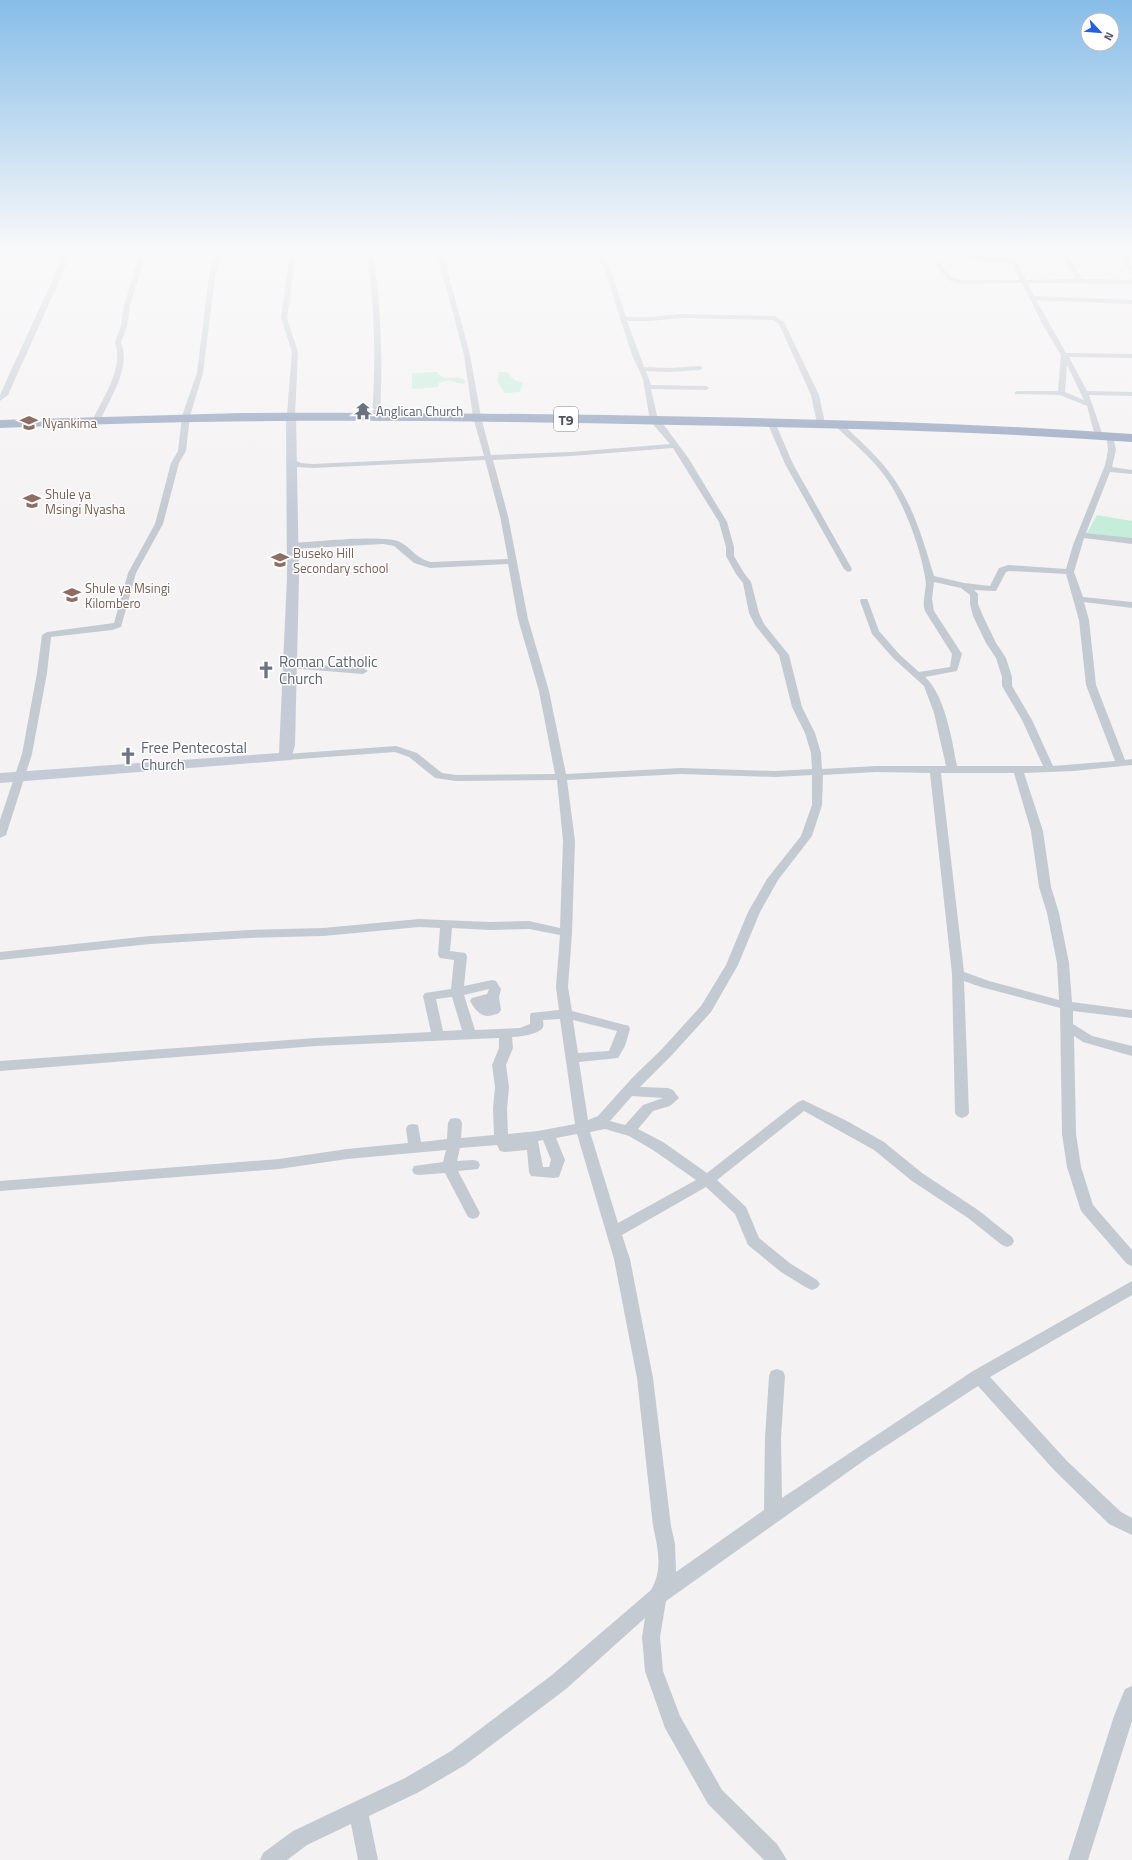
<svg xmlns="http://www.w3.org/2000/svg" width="1132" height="1860" font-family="'Titillium Web',sans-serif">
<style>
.green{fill:#c5edda}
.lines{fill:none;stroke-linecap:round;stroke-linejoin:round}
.street{fill:#c4cad2;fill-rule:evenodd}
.secondary{fill:#c4cbd7;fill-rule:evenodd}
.highway{fill:#8e9ebc;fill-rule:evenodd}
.labels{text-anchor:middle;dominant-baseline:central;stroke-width:3;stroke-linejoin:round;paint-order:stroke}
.far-worship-label{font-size:13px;fill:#5b616d;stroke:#fff;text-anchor:start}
.far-education-label{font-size:13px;fill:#785e54;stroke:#fff;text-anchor:start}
.shield{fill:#fff;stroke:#81878e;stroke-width:1}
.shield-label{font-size:14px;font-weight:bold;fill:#4b535e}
.worship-label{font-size:15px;fill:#5b616d;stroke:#fff;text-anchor:start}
</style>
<rect width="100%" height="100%" fill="#f4f2f2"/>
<path class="green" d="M437,372C438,373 439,375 441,376C449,381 459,373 466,382L464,384C453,383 451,378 439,383L438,387L412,389V373Z
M499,372H507L514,380L523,383L520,392L505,393L497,381Z
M1097,515L1132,521V539L1087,533Z"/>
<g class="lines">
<path class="street" d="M0,253H36L33,255L0,256Z
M59,253H65L67,262L61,277L8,395L0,401V395L13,366L61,262Z
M140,253H146L130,305L127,326L121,342C131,368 111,396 101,419L94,421L93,419C104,396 124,368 115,342L121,326L124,305Z
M215,253H221L215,277L203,373L190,416L186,451L179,463L163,524L136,573L121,627L112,630L51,637L47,673L32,754L6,835L0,838V820L22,754L37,673L42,635L47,632L114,623L128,573L155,524L171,463L178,451L182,416L197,373L209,277Z
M290,253H296L287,318L298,352L295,415L291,417L287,415L292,352L281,318Z
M367,253H373C381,307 383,361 380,416L376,418L372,416C376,361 375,307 367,253Z
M437,253H443L470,355L481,417L491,455L571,452L670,444L650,421L643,379L632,355L605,271L596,253H602L611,271L626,317H651L680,314L775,316L784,322L819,395L825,423L824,425L817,423L811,395L779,324L773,320L680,318L651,321H627L644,367L669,368L700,366L703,368L700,370L669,372L646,371L651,385L706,386L709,388L706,390L651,389L658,420L664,425L689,459L727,522L734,547V556L744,573L751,582L759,613L764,624L789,655L802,707L815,733L821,753L822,769L876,766H946L934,713L924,686L893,658L872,634L860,601L861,599H867L868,601L879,631L899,654L919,672L950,667L952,654L925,611C921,599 928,589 925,577C920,546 903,500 884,475C870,456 851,441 834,425V421H840C856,438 875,453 889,472C913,503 923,540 934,576L964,583L990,586L999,568L1008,565L1066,569L1073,545L1105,465L1108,450L1106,434L1113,436L1116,450L1112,467L1132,470V474L1110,472L1086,533L1132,538V544L1084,538L1074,572L1083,597L1132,602V608L1084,602L1089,620L1096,685L1125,760L1132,759V765L1074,771L1024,773L1043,831L1051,887L1059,913L1069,963L1072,1002L1132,1010V1018L1073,1011V1024L1092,1036L1132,1046V1056L1083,1042L1074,1036L1076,1134L1081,1167L1093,1205L1132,1250V1266L1127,1264L1081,1211L1067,1167L1062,1134L1060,1008L981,987L964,981L969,1113L967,1116L962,1118L957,1116L955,1113L952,974L930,773L876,772L823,775L822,805L812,836L778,880L760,912L738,965L711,1012L671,1056L640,1087L668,1088L673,1090L679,1098L670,1106L653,1111L638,1129L663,1142L707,1173L798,1102L803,1100L847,1121L884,1142L922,1173L978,1210L1012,1237L1014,1241L1012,1245L1007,1247L1002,1245L968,1218L912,1181L874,1150L804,1111L717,1180L746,1207L759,1238L791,1264L817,1280L820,1284L817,1288L812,1290L807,1288L781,1272L748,1245L735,1214L706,1187L622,1235L630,1259L653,1378L671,1526L675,1544L676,1572L764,1510L765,1438L769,1376L771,1371L777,1369L783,1371L785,1376L781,1438L782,1498L973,1371L1132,1281V1295L990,1377L1067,1461L1121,1512L1132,1518V1535L1109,1524L1055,1471L978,1386L869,1457L666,1601L660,1637L663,1671L680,1716L722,1790L777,1844L787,1860H764L708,1804L665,1728L645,1671L642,1637L645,1618L566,1689L465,1765L419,1792L369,1816L378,1860H358L351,1824L307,1845L287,1860H260L263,1853L293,1831L405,1778L451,1751L552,1675L651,1590C663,1570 658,1548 653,1526L637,1378L614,1259L577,1134L556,1138L565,1160L559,1177L554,1178L531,1176L529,1172L527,1150L505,1152L500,1151L497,1145L460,1148L457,1161L473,1160L478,1161L480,1165L478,1169L458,1171L480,1213L478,1217L473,1219L468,1217L445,1173L419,1175L414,1174L412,1170L414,1166L443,1162L446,1150L347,1159L279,1169L0,1191V1181L279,1159L347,1149L408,1143L406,1129L408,1125L413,1124L418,1125L421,1142L447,1139L448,1123L450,1119L455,1118L460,1119L462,1123L461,1138L494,1135L493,1109L495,1087L492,1065L499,1048V1038L316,1046L0,1071V1061L316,1038L431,1032L423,996L425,993L451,989L454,960L440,958L438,955L440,928L419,927L323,936L249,938L150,944L0,960V952L150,936L249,930L323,928L419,919L490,922L529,921L560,928L563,841L557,780L456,781L435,778L409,757L395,752L286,760L281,757L286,754L396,746L417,753L442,773L456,775L555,774L539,691L518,619L508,564L430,568L414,563L394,546L383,544L292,549L288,546L292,543C313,542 384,534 400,542C412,548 415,558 431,562L508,559L500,516L485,460L313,468L297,467L287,461L291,459L301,463L313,464L484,456L473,417L464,355ZM673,448L719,522L726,547V556L736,574L743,583L749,613L755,625L779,655L792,707L805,733L811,753L812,769L775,771L681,768L566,774L549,691L528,619L508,516L493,460L571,456ZM1009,571L1066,574L1079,620L1086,685L1115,761L1053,766L1032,720L1012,686V677L1006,658L996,643L983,616L978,604V594L974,590L996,591L1006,572ZM934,582L961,588L970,595V604L973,616L986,643L996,658L1002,677V686L1022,720L1043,766H957C952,740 945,695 925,677L957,671L962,654L934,611L932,599ZM941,773H1014L1031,831L1039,887L1047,913L1057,963L1059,1000L989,981L964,972ZM681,774L775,777L812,775V805L801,836L767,879L748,912L726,965L701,1006L661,1050L633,1077L598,1116L588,1120L579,1062L618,1058L625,1046L630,1029L629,1026L572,1011L568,987L572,933L575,841L567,780ZM452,928L490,930L529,929L560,935L556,987L559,1010L531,1013L530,1016V1024L520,1028L475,1030L464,995L489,989L487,994L472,998L470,1001C475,1010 482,1019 493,1015C497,1014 499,1014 501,1010L499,997L501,989L496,981L492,980L464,986L467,956L465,953L450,951ZM452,997L462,1030L443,1031L436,999ZM560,1019L575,1124L538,1131L508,1134L507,1109L509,1087L506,1065L513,1048L512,1037C518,1037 541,1034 543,1027C544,1025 543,1021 543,1020ZM573,1020L617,1031L609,1051L578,1053ZM632,1096L663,1098L643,1105L625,1125L610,1121ZM605,1129L629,1136L653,1150L696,1180L618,1223L590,1132ZM543,1140L551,1160L549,1167H543L538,1141Z
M957,253L985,257L1009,258L1007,254L1012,253L1026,280L1076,279L1060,253H1066L1082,279L1132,280V284L1028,283L1034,296L1132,300V304L1036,300L1066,353L1132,354V358L1069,357L1087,391L1132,392V396L1089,395L1103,436L1102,438L1095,436L1087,406L1060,395L1015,394V392L1017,391H1058L1061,355L1044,327L1022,283L961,284L948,280L935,264ZM957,256L985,261L1011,262L1020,280H961L952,278L941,264ZM1067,365L1084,400L1065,392Z
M1122,253H1128L1132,274L1125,266Z
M768,420L775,422L793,464L852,569L851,571L848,572L844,569L785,464L767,422Z
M291,663L363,668L368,671L363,674L288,668L286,666L288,664Z
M1132,1686V1721L1088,1860H1068L1114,1716L1125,1689Z"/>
<path class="secondary" d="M291,412L296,415L299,577L295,745L291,760L0,783V773L279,753L287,577L286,415Z"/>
<path class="highway" d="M241,413C396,412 551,414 707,417C849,420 990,424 1132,434V442C981,431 829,428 677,425C451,420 226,418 0,428V420Z"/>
</g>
<linearGradient id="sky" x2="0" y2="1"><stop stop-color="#87bde8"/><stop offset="0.49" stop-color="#faf9f9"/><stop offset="1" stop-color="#faf9f9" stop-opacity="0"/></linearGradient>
<rect width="1132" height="513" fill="url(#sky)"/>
<defs>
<g id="temple-bare" transform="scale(1.38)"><path d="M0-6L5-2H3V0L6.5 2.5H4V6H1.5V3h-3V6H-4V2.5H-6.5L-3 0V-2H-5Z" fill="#6b7280" stroke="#fff" stroke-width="2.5" paint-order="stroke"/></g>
<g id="school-bare" transform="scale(1.38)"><path d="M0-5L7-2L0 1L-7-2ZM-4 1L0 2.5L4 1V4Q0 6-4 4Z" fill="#8d6e63" stroke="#fff" stroke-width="2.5" paint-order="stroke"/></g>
<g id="church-bare" transform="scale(1.38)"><path d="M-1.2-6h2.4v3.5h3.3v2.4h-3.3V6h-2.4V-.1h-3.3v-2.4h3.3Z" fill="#6b7280" stroke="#fff" stroke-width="2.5" paint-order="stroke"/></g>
</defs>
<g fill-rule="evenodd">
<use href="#temple-bare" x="363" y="411"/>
<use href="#school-bare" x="29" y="423"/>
<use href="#school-bare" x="32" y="501"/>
<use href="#school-bare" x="280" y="560"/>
<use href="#school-bare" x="72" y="595"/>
<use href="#church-bare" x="266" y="670"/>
<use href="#church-bare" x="128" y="756"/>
</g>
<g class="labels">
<g class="far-worship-label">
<text x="376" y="411">Anglican Church</text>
</g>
<g class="far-education-label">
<text x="42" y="423">Nyankima</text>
<text x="45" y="494">Shule ya<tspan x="45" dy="15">Msingi Nyasha</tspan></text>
<text x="293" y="553">Buseko Hill<tspan x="293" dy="15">Secondary school</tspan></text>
<text x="85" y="588">Shule ya Msingi<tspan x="85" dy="15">Kilombero</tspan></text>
</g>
<rect class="shield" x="554" y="407" width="24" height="24" rx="3"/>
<g class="shield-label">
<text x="566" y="419">T9</text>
</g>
<g class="worship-label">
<text x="279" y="661">Roman Catholic<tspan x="279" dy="17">Church</tspan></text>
<text x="141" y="747">Free Pentecostal<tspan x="141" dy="17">Church</tspan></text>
</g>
</g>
<g transform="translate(1100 32) rotate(116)"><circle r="19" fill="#ffffff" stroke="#b7babf"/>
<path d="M0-3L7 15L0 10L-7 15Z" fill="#275ed9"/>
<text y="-6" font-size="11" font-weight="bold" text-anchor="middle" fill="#4b535e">N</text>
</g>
</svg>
